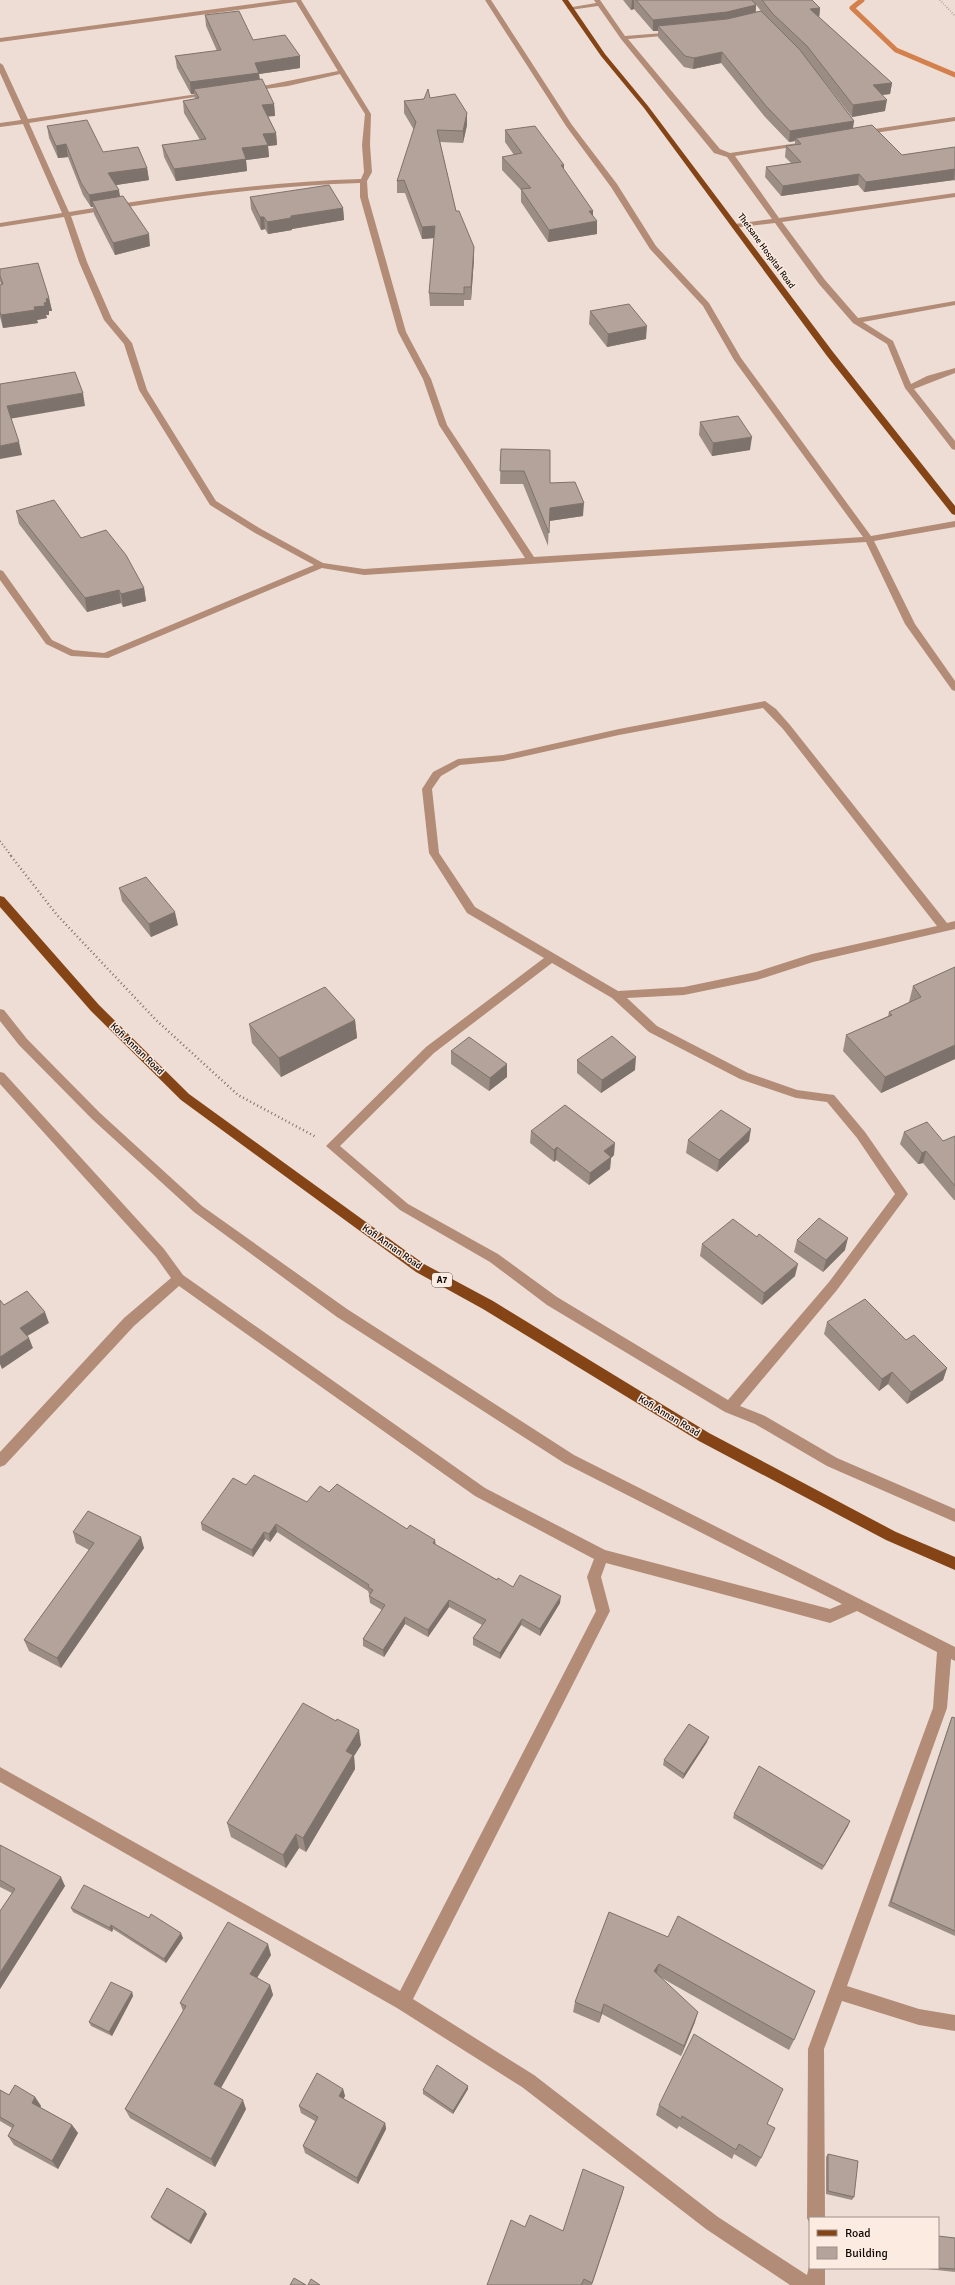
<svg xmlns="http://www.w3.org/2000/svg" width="955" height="2285" font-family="Signika,sans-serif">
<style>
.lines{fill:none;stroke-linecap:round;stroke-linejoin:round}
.stream{stroke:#d3804c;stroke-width:5}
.path-far2{stroke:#7c716b;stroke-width:1.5;stroke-dasharray:0.5 2;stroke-linecap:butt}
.path-far1{stroke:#7c716b;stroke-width:2;stroke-dasharray:1 2.5;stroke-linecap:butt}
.path{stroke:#7c716b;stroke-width:2.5;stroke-dasharray:1 3;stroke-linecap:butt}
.minor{fill:#b28c77;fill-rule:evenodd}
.major{fill:#844416;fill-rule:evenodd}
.wall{fill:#9b8c84;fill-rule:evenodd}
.shaded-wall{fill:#7e726c}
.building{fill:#b4a39a;stroke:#7e726c}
.labels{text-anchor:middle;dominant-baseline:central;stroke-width:3;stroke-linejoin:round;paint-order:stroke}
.far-street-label{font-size:9px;fill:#100a07;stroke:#fcebe1}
.shield{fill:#fcebe1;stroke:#574e48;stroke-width:1}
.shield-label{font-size:9px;font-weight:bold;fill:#100a07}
.street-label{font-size:10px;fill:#100a07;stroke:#fcebe1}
</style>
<rect width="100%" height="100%" fill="#eeddd4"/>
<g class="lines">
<path class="stream" d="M862,0L852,8L896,50L955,75"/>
<path class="path-far2" d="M940,0L955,16"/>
<path class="path-far1" d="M0,841L12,857"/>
<path class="path" d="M11,856L57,915L156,1020L238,1095L316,1137"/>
<path class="minor" d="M282,0H301L371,114L370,145L372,172L367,181L368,197L406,332L431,379L447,425L534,557L863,537L734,360L703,306L650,249L611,187L566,126L485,0H491L572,125L617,184L656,246L709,303L741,358L871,536L955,521V527L874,541L915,624L955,681V691L952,690L905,624L866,542L364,575L322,568L108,658L71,656L46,644L0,580V570L3,571L52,640L73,650L104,653L314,565L255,533L210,505L139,390L124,344L104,320L79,262L64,217L0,227V223L62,213L23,124L0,127V123L21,120L0,73V63L3,65L28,119L211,92L214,94L29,123L69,212C166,196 262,182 361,179L364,172L362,145L365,114L340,74L288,86L251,91L248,89L338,71L296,2L0,42V38ZM360,183V197L398,332L423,379L439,425L525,558L364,569L323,563L261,529L216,501L147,390L132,343L112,319L87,262L71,216C167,200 262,186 360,183Z
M594,0H600L625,36L676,32L677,33L674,35L628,39L720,149L730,153L812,141L814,142L810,144L735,156L779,218L955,193V197L782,222L825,280L858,318L955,301V305L863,322L893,341L911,384L927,376L955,368V373L914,389L955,441V450L952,449L905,388L887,344L853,323L819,284L775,223L732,228V224H735L772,219L727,157L714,153L621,39L598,6L570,10L567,8L596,3Z
M955,117V121L861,135L857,133L861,131Z
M765,701L776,709L790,725L947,923L955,921V929L813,962L757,980L684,995L627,998L657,1026L748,1073L797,1090L834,1095L865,1132L906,1191L908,1194L906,1197L837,1290L740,1406L765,1416L837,1458L955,1509V1522L827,1466L755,1424L725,1412L547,1305L490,1262L400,1210L326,1146L426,1047L544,958L467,913L429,853L422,789L433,772L458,759L503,755L619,729ZM763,708L783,729L937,926L812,954L756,972L684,987L618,991L475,907L439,853L432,789L441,776L460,765L503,761L619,735ZM552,963L612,998L649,1032L740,1079L796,1098L827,1102L857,1138L895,1194L829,1282L728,1400L557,1297L498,1254L408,1204L340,1146L434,1053Z
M0,1009L4,1010L27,1039L100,1113L202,1206L347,1309L574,1455L955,1647V1661L951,1659L947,1708L847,1986L919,2009L955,2015V2031L919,2025L842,2001L824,2049L825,2218H810V2224L807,2218L808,2049L933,1708L937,1652L857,1611L830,1623L606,1563L601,1577L610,1611L413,1999L534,2075L718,2217L807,2275L810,2262V2268H825V2285H790L706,2229L522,2087L397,2008L0,1782V1767L400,1991L596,1611L587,1577L594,1559L475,1496L179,1286L134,1326L5,1465L0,1467V1452L124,1318L171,1278L156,1257L0,1084V1072L4,1073L164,1249L183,1275L485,1488L605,1550L830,1609L842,1604L564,1463L337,1317L194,1212L92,1119L19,1045L0,1021Z"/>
<path class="major" d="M562,0H568L605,54L648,106L833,352L955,506V515L952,514L827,356L644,108L601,56Z
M0,896L4,897L99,1005L189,1094L424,1264L493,1301L709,1433L896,1532L955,1557V1570L886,1540L699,1441L483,1309L416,1272L181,1100L91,1011L0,907Z"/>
</g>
<path class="wall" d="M623,0H812L820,8L819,17L892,83L890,94L882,95L885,111L852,117L817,72L854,121L853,128L902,155L955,147V181L954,180L864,192L858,185L781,196L765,177L766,167L791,163L785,157L786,146L795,145V141L789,142L765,117L721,63L693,69L684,67L658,37V31H653L634,9L631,10ZM756,5L757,6L761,11L756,12Z
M205,15L253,40L300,56V68L259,74L260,80L274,104L275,116H268L276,133L277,145L268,146L269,157L246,160L247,171L176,181L164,157L162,145L200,140L184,113L183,101L195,99L194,94H191L177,68L175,56L217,51L206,26Z
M430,98L467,113V125L463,143L440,142L456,211L474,247V259L471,300H464V306H430L429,293L434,238L422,239L405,193H397V181L414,130L404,113V101Z
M47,126L103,152L147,168L149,180L116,185L120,197L150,246L115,255L94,214L93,207H91L83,195L68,157L58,158L49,138Z
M505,130L564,170L593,216L597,234L548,242L521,202V190L502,170V157L514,155L505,142Z
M250,197L343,208L344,220L292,229V230L268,234L265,229L261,230L251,209Z
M0,269L49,298L52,311H49V315H46L47,318L37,320L38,323L3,328L0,317V285H1L0,281Z
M590,311L646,339L607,347L589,324Z
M700,422L750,450L712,456L699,435Z
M501,449L550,483L583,516L549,521L548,546L523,484H500Z
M16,511L81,538L144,588L146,601L123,607L121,603L87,612L19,524Z
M119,888L178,925L151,937L122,901Z
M955,967V1059L881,1093L843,1051L846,1035L888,1016L889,1012L909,1002L913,986Z
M355,1020L357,1038L281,1077L252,1043L249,1024Z
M451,1051L507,1064V1077L489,1091L451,1064Z
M577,1060L635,1070L601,1093L577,1073Z
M531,1131L614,1155L611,1158L610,1169L589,1185L556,1160L554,1162L530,1143Z
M904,1132L943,1141L955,1136V1200H954L923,1163L918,1164L900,1144Z
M688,1140L749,1141L717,1172L686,1153Z
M797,1240L845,1250L823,1272L794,1252Z
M702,1244L795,1276L762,1305L700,1256Z
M827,1322L906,1340L947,1368L943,1380L907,1404L888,1384L879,1391L824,1334Z
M246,1485L307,1502L329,1492L407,1529L497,1580L513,1587L560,1603L540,1636L521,1625L500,1659L473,1645V1638L482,1625L449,1607L428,1637L405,1624L384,1657L363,1646V1639L382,1610L370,1603L369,1596L370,1595L369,1594L368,1591L277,1532L270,1542L265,1539L253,1557L202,1530L201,1523Z
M73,1532L144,1548L61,1668L29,1651L24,1640L89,1550L76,1543Z
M952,1717L955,1718V1936L888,1906L950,1722Z
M707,1742L683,1779L663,1765L664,1760Z
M361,1745L354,1756L355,1769L306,1852L299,1848L286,1868L231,1837L227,1823Z
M734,1814L848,1826L822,1870L733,1818Z
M0,1845L65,1886L0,1989V1911L12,1893L0,1887Z
M71,1908L183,1938L166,1963L113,1929L112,1932L73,1912Z
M609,1912L794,2040L789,2050L660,1977L695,2022L681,2056L602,2014L599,2023L573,2012L575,2002Z
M271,1955L257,1978L270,1985L273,1995L221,2088L246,2109L215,2167L130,2118L125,2109L183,2011L180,2003Z
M132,1992L133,1996L112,2036L91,2026L89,2022Z
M468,2086V2089L453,2114L423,2094V2090Z
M343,2089L345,2096L343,2099L385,2123L386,2129L358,2184L305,2153L303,2146L315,2121L301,2113L299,2106Z
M0,2090L9,2095L35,2097L41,2106L40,2107L72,2125L78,2133L58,2169L14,2145L8,2136L12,2128L0,2121Z
M659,2105L767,2124L761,2158L756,2167L734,2154L732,2159L679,2126L677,2129L656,2115Z
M828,2154L854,2197L852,2200L826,2194V2157Z
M624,2187L592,2285H487L525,2227L563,2231Z
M207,2214L191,2244L153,2220L151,2217Z
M938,2236L955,2238V2272L918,2268H938Z"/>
<path class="shaded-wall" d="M632,0H634V9L631,10Z
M756,5L755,16L658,26V31H653V20Z
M820,8L819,19L810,9Z
M722,52L721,63L693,69L694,58Z
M300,56V68L259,74L260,84L194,89V94H191L190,82L255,63Z
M892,83L890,94L872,96L873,85Z
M887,100L885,111L852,117L853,105Z
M274,104L275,116L263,117L262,105Z
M467,113V125L463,143V131Z
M854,121L852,132L796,138L795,141L789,142L790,131Z
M276,133L277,145L268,146L269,157L246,160L247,171L176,181L174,169L242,148L263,134Z
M66,144L68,157L58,158L56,146Z
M561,165H564V177Z
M147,168L149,180L110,186L108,173Z
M955,169L954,180L864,192L866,182Z
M859,174L858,185L781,196L783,186Z
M119,190L121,202L92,201L93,207H91L89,195Z
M343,208L344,220L292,229V230L268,234L267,222L291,216Z
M589,211H593V222L597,221V234L548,242L549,230Z
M260,217H264L265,229L261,230Z
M435,226V238L422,239V227Z
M149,234L150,246L115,255L113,243Z
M474,247V259L471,300V287Z
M49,298L52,311H49V315H46L47,318L37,320L38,323L3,328L1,315L34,307L44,303L46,299Z
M647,326L646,339L607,347L608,334Z
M83,393L85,406L9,419L7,406Z
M752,437L750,450L712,456L713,443Z
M19,442L22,455L0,459V446Z
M584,503L583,516L549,521L550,508Z
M144,588L146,601L123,607L121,594Z
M119,590L121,603L87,612L85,598Z
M175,912L178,925L151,937L149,924Z
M355,1020L357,1038L281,1077L279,1058Z
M955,1045V1059L881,1093L885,1077Z
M636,1057L635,1070L601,1093L602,1080Z
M507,1064V1077L489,1091L490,1078Z
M751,1129L749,1141L717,1172L719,1160Z
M615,1143L614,1155L611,1158L610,1169L589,1185L590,1173L604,1151Z
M557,1147L556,1160L554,1162V1150Z
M926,1151L923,1163L918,1164L922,1153Z
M848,1238L845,1250L823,1272L826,1260Z
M798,1264L795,1276L762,1305L764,1293Z
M45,1312L49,1323L24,1338L20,1328Z
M29,1338L33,1348L2,1369L0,1364V1357Z
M947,1368L943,1380L907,1404L911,1392Z
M892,1372L888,1384L879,1391L882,1379Z
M276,1524L277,1532L270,1542L269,1534Z
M264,1532L265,1539L253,1557L252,1550Z
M141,1537L144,1548L61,1668L57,1658Z
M435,1540L436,1547L433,1543Z
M561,1596L560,1603L540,1636V1629Z
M449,1600V1607L428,1637V1630Z
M405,1617V1624L384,1657L383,1650Z
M522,1619L521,1625L500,1659V1653Z
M359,1730L361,1745L354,1756L355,1769L306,1852L303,1838L346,1751Z
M709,1737L707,1742L683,1779L684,1774Z
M850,1821L848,1826L822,1870L824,1866Z
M296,1834L299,1848L286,1868L283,1855Z
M61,1877L65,1886L0,1989V1973Z
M111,1925L113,1929L112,1932L110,1928Z
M181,1933L183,1938L166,1963L164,1959Z
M268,1944L271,1955L253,1984L250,1974Z
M659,1964L656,1975L654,1971Z
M270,1985L273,1995L218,2093L214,2084Z
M132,1992L133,1996L112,2036L109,2032Z
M604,2004L602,2014L599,2023L601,2013Z
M698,2012L695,2022L681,2056L684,2046Z
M468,2086V2089L453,2114V2111Z
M343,2089L345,2096L341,2103L339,2096Z
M35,2097L41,2106L38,2111L32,2103Z
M243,2100L246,2109L215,2167L211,2159Z
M385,2123L386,2129L358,2184L357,2178Z
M72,2125L78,2133L58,2169L52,2161Z
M624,2187L622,2195L592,2285Z
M205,2211L207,2214L191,2244L189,2241Z"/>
<path class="building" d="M636,0H752L756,5L727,12L653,20Z
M762,0H812L820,8L810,9L892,83L873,85L887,100L853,105L807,46L773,14Z
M239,11L253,40L285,35L300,56L255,63L259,73L190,82L175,56L221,50L205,15Z
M761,11L800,50L854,121L790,131L766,106L722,52L694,58L685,56L658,26L727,19Z
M262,79L274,104L262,105L276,133L263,134L268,145L242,148L246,159L174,169L162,145L206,139L183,101L199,98L194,89Z
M428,89L430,98L455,94L467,113L463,131L437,130L456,211H459L474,247L471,287H464V294L429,293L435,226L422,227L404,180L397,181L416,122L404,101L424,99Z
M87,120L103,152L138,147L147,168L108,173L119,190L89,195L81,183L66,144L56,146L47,126Z
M872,125L902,155L955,147V169L866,182L859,174L783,186L766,167L801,162L786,146L801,144L796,138Z
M535,126L564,165H561L593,211H589L597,221L549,230L521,189L531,188L502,157L522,153L505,130Z
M329,185L343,208L291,216V218L267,222L264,217H260L250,197Z
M123,196L149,234L113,243L92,201Z
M38,263L49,298L46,299L47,302L44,303L45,306L34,307L35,310L1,315L0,312V285L3,284L0,276V269Z
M629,304L647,326L608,334L590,311Z
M75,372L83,393L7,406L19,442L0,446V384Z
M738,416L752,437L713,443L700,422Z
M501,449L550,450V483L575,482L584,503L550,508L549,533L524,471H500Z
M54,500L81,538L106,530L126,555L144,588L121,594L119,590L85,598L16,511Z
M146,877L175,912L149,924L119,888Z
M955,967V1045L885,1077L846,1035L892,1015L889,1012L921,997L913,986Z
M325,987L355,1020L279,1058L249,1024Z
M612,1036L636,1057L602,1080L577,1060Z
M469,1037L507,1064L490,1078L451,1051Z
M565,1105L615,1143L604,1151L611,1157L590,1173L557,1147L554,1150L531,1131Z
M721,1110L751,1129L719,1160L688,1140Z
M927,1122L943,1141L955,1136V1186L926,1151L922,1153L904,1132Z
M819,1218L848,1238L826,1260L797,1240Z
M733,1219L757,1237L759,1234L798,1264L764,1293L702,1244Z
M27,1291L45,1312L20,1328L29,1338L0,1357V1300L4,1305Z
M865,1299L906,1340L914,1335L947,1368L911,1392L892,1372L882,1379L827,1322Z
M254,1475L307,1502L320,1486L329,1492L337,1484L407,1529L410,1525L435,1540L433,1543L497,1580L498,1578L513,1587L520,1575L561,1596L540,1629L522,1619L500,1653L473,1638L486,1620L449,1600L428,1630L405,1617L383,1650L363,1639L385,1605L369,1596L373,1590L368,1587L369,1585L276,1524L269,1534L264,1532L252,1550L201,1523L233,1478L246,1485Z
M88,1511L141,1537L57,1658L24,1640L94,1543L73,1532Z
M303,1703L336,1721L337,1719L359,1730L346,1751L353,1755L303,1838L296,1834L283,1855L227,1823Z
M952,1717L955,1718V1931L891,1902Z
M689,1724L709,1737L684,1774L664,1760Z
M759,1766L850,1821L824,1866L734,1814Z
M0,1845L61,1877L0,1973V1911L15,1889L0,1880Z
M84,1885L149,1918L151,1914L181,1933L164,1959L111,1925L110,1928L71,1908Z
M609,1912L668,1937L678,1916L815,1991L794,2040L659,1964L654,1971L698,2012L684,2046L604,2004L601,2013L575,2002Z
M228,1922L268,1944L250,1974L270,1985L214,2084L243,2100L211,2159L125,2109L186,2006L180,2003Z
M111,1982L132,1992L109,2032L89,2022Z
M694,2034L783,2089L767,2124L775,2128L761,2158L739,2144L736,2150L682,2116L681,2119L659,2105Z
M437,2065L468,2086L453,2111L423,2090Z
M317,2073L343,2089L339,2096L385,2123L357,2178L303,2146L318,2117L299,2106Z
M15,2085L35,2097L32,2103L72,2125L52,2161L8,2136L14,2125L0,2117V2090L9,2095Z
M828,2154L858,2161L854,2197L828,2191Z
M583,2169L624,2187L592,2283L584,2279L581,2285H487L511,2220L525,2227L530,2215L563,2231Z
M167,2188L205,2211L189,2241L151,2217Z
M938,2236L955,2238V2269L938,2268Z
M294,2278L306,2285H290Z
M311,2279L320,2285H308Z"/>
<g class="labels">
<g class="far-street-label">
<text transform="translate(766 251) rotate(54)">Thetsane Hospital Road</text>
</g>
<rect class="shield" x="432" y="1273" width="20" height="14" rx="3"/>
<g class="shield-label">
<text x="442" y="1280">A7</text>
</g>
<g class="street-label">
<text transform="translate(137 1049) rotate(44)">Kofi Annan Road</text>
<text transform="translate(392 1247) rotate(35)">Kofi Annan Road</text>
<text transform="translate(669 1416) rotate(31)">Kofi Annan Road</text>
</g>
</g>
<rect x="809" y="2217" width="130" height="52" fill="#fcebe1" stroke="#9e918a"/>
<rect x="817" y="2230" width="20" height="6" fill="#844416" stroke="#9e918a"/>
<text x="845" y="2237" font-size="12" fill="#100a07">Road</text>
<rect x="817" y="2247" width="20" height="12" fill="#b4a39a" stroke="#9e918a"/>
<text x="845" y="2257" font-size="12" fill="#100a07">Building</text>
</svg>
